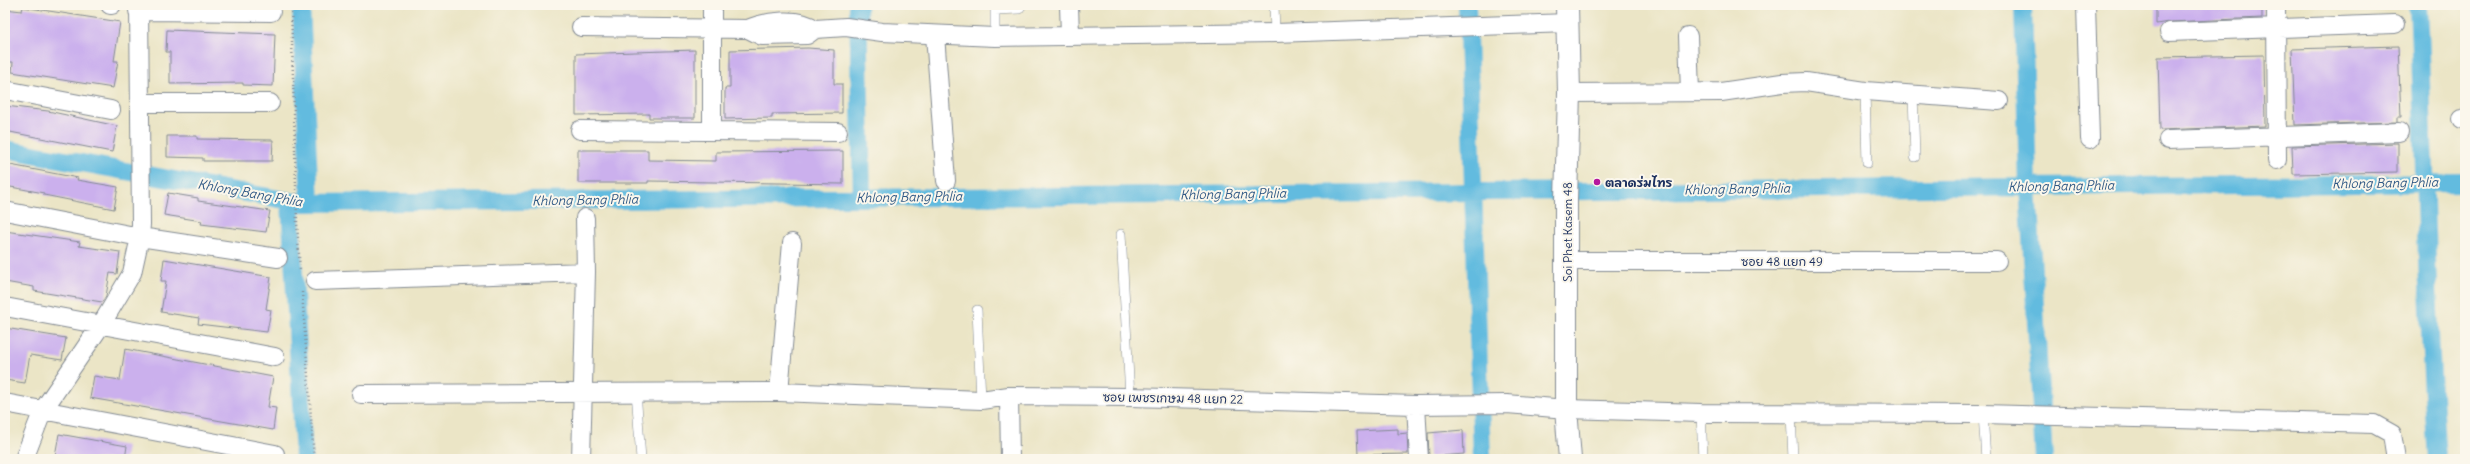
<svg xmlns="http://www.w3.org/2000/svg" width="2470" height="464" font-family="Delius,'Playpen Sans Thai',sans-serif">
<style>
.lines{fill:none;stroke-linecap:round;stroke-linejoin:round}
.canal{stroke:#62bbdf;stroke-width:18}
.building{fill:#cbb0ed}
.service-casing{stroke:#838a92;stroke-width:10}
.minor-casing{stroke:#838a92;stroke-width:20}
.tertiary-casing{stroke:#838a92;stroke-width:24}
.path{stroke:#838a92;stroke-width:2.5;stroke-dasharray:1 3;stroke-linecap:butt}
.service{stroke:#fff;stroke-width:9}
.minor{stroke:#fff;stroke-width:18}
.tertiary{stroke:#fff;stroke-width:22}
.poi-dot{fill:#b5179e;stroke:#fbf7ec;stroke-width:1.5}
.labels{text-anchor:middle;dominant-baseline:central;stroke-width:4;stroke-linejoin:round;paint-order:stroke}
.poi-label{font-size:12px;font-weight:bold;fill:#1b2f5e;stroke:#fbf7ec;text-anchor:start}
.street-label{font-size:12px;fill:#1b2f5e;stroke:#fbf7ec}
.water-label{font-size:13px;font-style:italic;fill:#305985;stroke:#fbf7ec}
</style>
<rect width="100%" height="100%" fill="#fbf7ec"/>
<filter id="ink" filterUnits="userSpaceOnUse"><feTurbulence type="fractalNoise" baseFrequency=".025" numOctaves="2"/><feDisplacementMap in="SourceGraphic" scale="8" xChannelSelector="R" yChannelSelector="G"/><feConvolveMatrix kernelMatrix="1 2 1 2 8 2 1 2 1" color-interpolation-filters="sRGB"/></filter>
<filter id="wash" filterUnits="userSpaceOnUse"><feTurbulence type="fractalNoise" baseFrequency=".012" numOctaves="4" result="noise"/><feDisplacementMap in="SourceGraphic" scale="16" xChannelSelector="R" yChannelSelector="G"/><feGaussianBlur stdDeviation="0.9" result="paint"/><feColorMatrix in="noise" values="0 0 0 0 0 0 0 0 0 0 0 0 0 0 0 0 0 1.4 0 .05"/><feComposite in="paint" operator="in"/></filter>
<g filter="url(#wash)">
<rect width="100%" height="100%" fill="#ebe5c6"/>
<g class="lines">
<path class="canal" d="M301,5L310,203
M858,5L862,198
M1467,5L1482,459
M2023,5L2028,187L2044,459
M2418,5C2425,156 2426,308 2437,459
M5,149L301,203L2465,183
M290,201L304,459"/>
</g>
<g id="blocks">
<path class="building" d="M2156,5H2262V18L2169,22L2156,24Z
M23,7L120,22L114,61H118L113,88L12,72L13,62H5V9L22,11Z
M167,30L275,34L273,86L243,85V83L170,84V52H166Z
M2398,46L2401,117H2397V122L2295,125L2292,49Z
M808,48L834,50V84H842V113L772,114V118L725,119V88H730V50Z
M695,50V118H649V114L576,115V54Z
M2264,55L2265,126L2160,130L2158,57Z
M5,106L48,111L117,126L112,152L5,131Z
M167,136H197V139L273,140L272,161H203V158L167,157Z
M2398,143V172L2293,174L2292,146Z
M578,150H648V160L716,161V152L843,151V184L648,181V183H578Z
M5,164L78,178L77,180L118,187L114,209L44,195V193L5,186Z
M168,193L198,198V201L270,211L266,232L201,224L202,221L164,215Z
M5,231L80,242L79,246L120,252L117,274L110,273L106,296L102,302L34,291V287L5,282Z
M164,259L271,277L266,309L271,310L267,332L198,324L199,318L161,312L166,281H161Z
M5,328L66,338L62,360L30,355L25,383L5,380Z
M125,349L273,377L268,407L276,408L273,430L90,398L94,376L120,380Z
M1398,429V434L1407,433L1408,454L1358,455L1357,431Z
M1463,430L1464,454L1429,457L1428,433Z
M59,434L127,446L125,459H76L55,456Z"/>
</g>
</g>
<g filter="url(#ink)">
<use href="#blocks" fill-opacity="0" stroke="#838a92" stroke-width="1"/>
<g class="lines">
<g class="service-casing">
<path id="service" d="M995,5V37
M1274,5L1275,33
M995,10L1019,9L1022,5
M1865,91L1867,163
M1913,93L1915,157
M1121,234L1130,397
M977,310L981,400
M636,391L641,459
M1701,413L1703,459
M1791,413L1793,459
M1983,414L1986,459"/>
</g>
<g class="minor-casing">
<path id="minor" d="M110,5H112
M712,5V131
M1069,5L1070,35
M2086,5L2090,139
M2276,5L2277,160
M138,11L271,12
M581,27L748,29L762,36L807,35L815,29L846,27L882,32L995,37L1275,33L1568,23
M748,29C766,21 798,17 815,29
M2169,32L2395,24
M935,35L946,181
M1688,36L1690,92
M5,90L111,110
M1569,93L1721,92L1782,83L1806,82L1865,91L1999,101
M141,103H270
M2462,119H2465
M580,130L838,132
M2168,140L2399,132
M5,211L140,237L278,258
M585,218L586,272
M1567,261H1997
M315,281L586,272L581,459
M5,307L275,357
M779,392L792,243
M361,394L779,392L981,400L1009,396L1130,397L1416,405L1507,404L1566,409L1701,413L1983,414L2374,424L2392,434L2396,459
M1009,396L1010,459
M5,403L275,454
M1416,405L1419,459
M24,459L43,410L101,325L132,273L140,237L141,224L139,5"/>
</g>
<g class="tertiary-casing">
<path id="tertiary" d="M1567,5L1569,93L1566,200V409L1570,459"/>
</g>
<path class="path" d="M291,5L297,222L300,271
M302,292L314,459"/>
<use href="#service" class="service"/>
<use href="#minor" class="minor"/>
<use href="#tertiary" class="tertiary"/>
</g>
</g>
<circle class="poi-dot" cx="1597" cy="182" r="4"/>
<g class="labels">
<g class="poi-label">
<text x="1605" y="182">ตลาดร่มไทร</text>
</g>
<g class="street-label">
<text transform="translate(1567 232) rotate(-90)">Soi Phet Kasem 48</text>
<text x="1782" y="261">ซอย 48 แยก 49</text>
<text transform="translate(1173 398) rotate(1)">ซอย เพชรเกษม 48 แยก 22</text>
</g>
<g class="water-label">
<text transform="translate(2385 183) rotate(-1)">Khlong Bang Phlia</text>
<text transform="translate(2061 186) rotate(-1)">Khlong Bang Phlia</text>
<text transform="translate(1737 189) rotate(-1)">Khlong Bang Phlia</text>
<text transform="translate(250 193) rotate(10)">Khlong Bang Phlia</text>
<text transform="translate(1233 194) rotate(-1)">Khlong Bang Phlia</text>
<text transform="translate(909 197) rotate(-1)">Khlong Bang Phlia</text>
<text transform="translate(585 200) rotate(-1)">Khlong Bang Phlia</text>
</g>
</g>
<rect width="2470" height="464" fill="none" stroke="#fbf7ec" stroke-width="20"/>
</svg>
